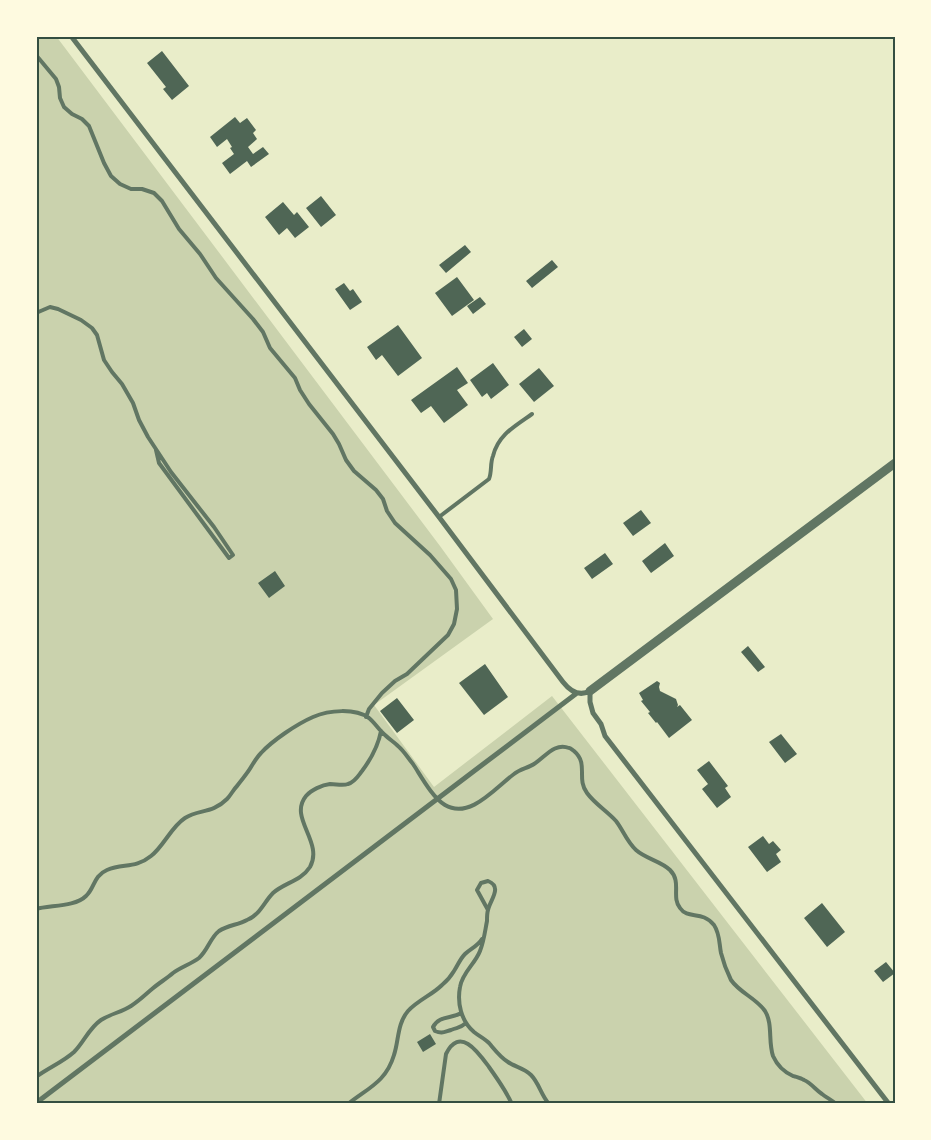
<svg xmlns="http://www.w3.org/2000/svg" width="931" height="1140" font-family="Barlow,sans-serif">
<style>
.green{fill:#cad2ad}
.building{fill:#4f6655}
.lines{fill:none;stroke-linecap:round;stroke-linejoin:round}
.service{stroke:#617663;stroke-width:4}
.minor{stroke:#617663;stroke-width:5}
.tertiary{stroke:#617663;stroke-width:9}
.neatline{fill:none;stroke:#344e41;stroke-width:2}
</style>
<rect width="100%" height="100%" fill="#e9edc9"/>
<path class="green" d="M36,36H56L440,546L493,619L374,705L434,787L552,696L868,1104H36Z"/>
<path class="building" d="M162,51L189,86L172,100L163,89L166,87L147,63Z
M235,117L240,123L247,118L256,130L253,133L257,139L248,147L253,154L263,147L269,154L251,167L247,161L230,174L222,163L234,154L230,148L232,147L227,139L217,147L210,137Z
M321,196L336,215L321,227L306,208Z
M283,202L294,215L297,212L309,227L295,238L287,228L279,235L265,217Z
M465,245L471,252L446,273L439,265Z
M552,260L558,267L532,288L526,281Z
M457,277L474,300L452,316L435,293Z
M344,283L350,291L353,289L362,302L350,310L335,289Z
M480,297L486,304L473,314L467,306Z
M398,325L422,358L398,376L382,355L376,360L367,347Z
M524,329L532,339L522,347L514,337Z
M493,363L509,385L491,399L487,393L482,397L470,380Z
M457,367L468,383L457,390L468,405L444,423L431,406L421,413L411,400Z
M539,368L554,386L534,402L519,384Z
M641,510L651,523L633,536L623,523Z
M665,543L674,556L651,573L642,561Z
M605,553L613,564L592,579L584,568Z
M275,571L285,586L269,598L258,583Z
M748,646L765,667L758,672L741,652Z
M485,664L508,697L484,715L459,683Z
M657,681L660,683L659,687L660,691L676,699L678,705L677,707L680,705L692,720L669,738L657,722L656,723L648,713L650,712L641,701L643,700L639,693Z
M397,698L414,720L397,733L380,711Z
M781,734L797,754L785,763L769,742Z
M709,761L728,786L725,788L731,797L717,808L702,789L708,784L697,770Z
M763,836L769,844L773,841L781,850L776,854L781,862L767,872L748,847Z
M822,903L845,932L827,947L804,918Z
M886,962L895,973L883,982L874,971Z
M430,1034L436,1044L423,1052L417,1042Z"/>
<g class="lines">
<path class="service" d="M36,55L56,79L59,87L60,98L64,107L72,114L82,119L89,126L104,163L111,176L120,184L131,189H142L154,193L162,201L179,229L200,254L216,278L253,319L263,332L270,348L295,378L300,390L309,404L333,434L339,444L346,460L354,471L376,490L383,499L387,511L395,523L430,555L451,579L456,590L457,609L454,624L448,635L407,674L395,681L382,693L369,709L366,717
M36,313L50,307L58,309L81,320L92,328L97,335L104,360L112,372L122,384L133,403L139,420L148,437L171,472L214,527L233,555L229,558L159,463L156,450
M439,517L489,479C492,472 490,463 493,456C498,435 515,426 532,414
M36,909C50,905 75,907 86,896C95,888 93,876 107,870C123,863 135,869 151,856C164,846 171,827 185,818C199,809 212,814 227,799C231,795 233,790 237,786C242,779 247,774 251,767C254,762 257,757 261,753C273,740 297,724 313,717C329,710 355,708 369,718C375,723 379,730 385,735C389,739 394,742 398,746C404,751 408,758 413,764C421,776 432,797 445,805C470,820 496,787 514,774C520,769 528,768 534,764C545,757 555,742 569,748C571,748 572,750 574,751C589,764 576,778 587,793C595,804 607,811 616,821C623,830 627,842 636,850C646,859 661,861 670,870C682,882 671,897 680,908C688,920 702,910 714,925C720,934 719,943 721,953C723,961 727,972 731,980C740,993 756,998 765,1011C773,1024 768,1041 773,1056C777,1065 784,1072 793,1076C794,1076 803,1079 804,1080C811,1083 816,1090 822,1094C827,1098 832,1100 836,1104
M488,910L477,890L481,883L488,881C503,887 490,900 488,910C487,913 487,918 487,921C485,931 484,941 480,951C475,964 462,973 460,987C457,1003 461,1021 474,1032C479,1036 485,1039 489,1043C495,1050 500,1057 508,1062C515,1067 524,1068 531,1075C539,1083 541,1095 549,1104
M461,1013C452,1019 439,1015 433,1027L435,1031C442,1034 444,1032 451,1030C458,1027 459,1029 466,1023
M36,1077C48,1068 63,1062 74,1052C84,1042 89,1028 101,1020C110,1014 122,1012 131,1006C139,1001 145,995 152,989C159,983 166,979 173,973C181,967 191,964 199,958C208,950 210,938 219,931C228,925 238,925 247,920C260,915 264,902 273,893C284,883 301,881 310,867C324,842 288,818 306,796C311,790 322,785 330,784C336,784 343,786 348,784C355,782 358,776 362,771C371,759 378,747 381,731
M348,1104C368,1088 386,1082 394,1055C399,1040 397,1024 408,1011C418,1000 432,995 442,985C447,981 451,976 454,971C458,965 460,959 465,954C470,949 478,946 482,939
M439,1104L446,1054C460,1026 478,1052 489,1067C498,1080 505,1089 512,1104"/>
<path class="minor" d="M71,36L439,517L563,682C570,691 579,697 590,691V702L593,713L601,724L605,736L889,1104
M36,1103L577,693"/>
<path class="tertiary" d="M590,691L895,463"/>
</g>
<rect width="931" height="1140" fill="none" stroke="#fefae0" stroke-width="75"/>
<rect x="38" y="38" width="856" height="1064" class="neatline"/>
</svg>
